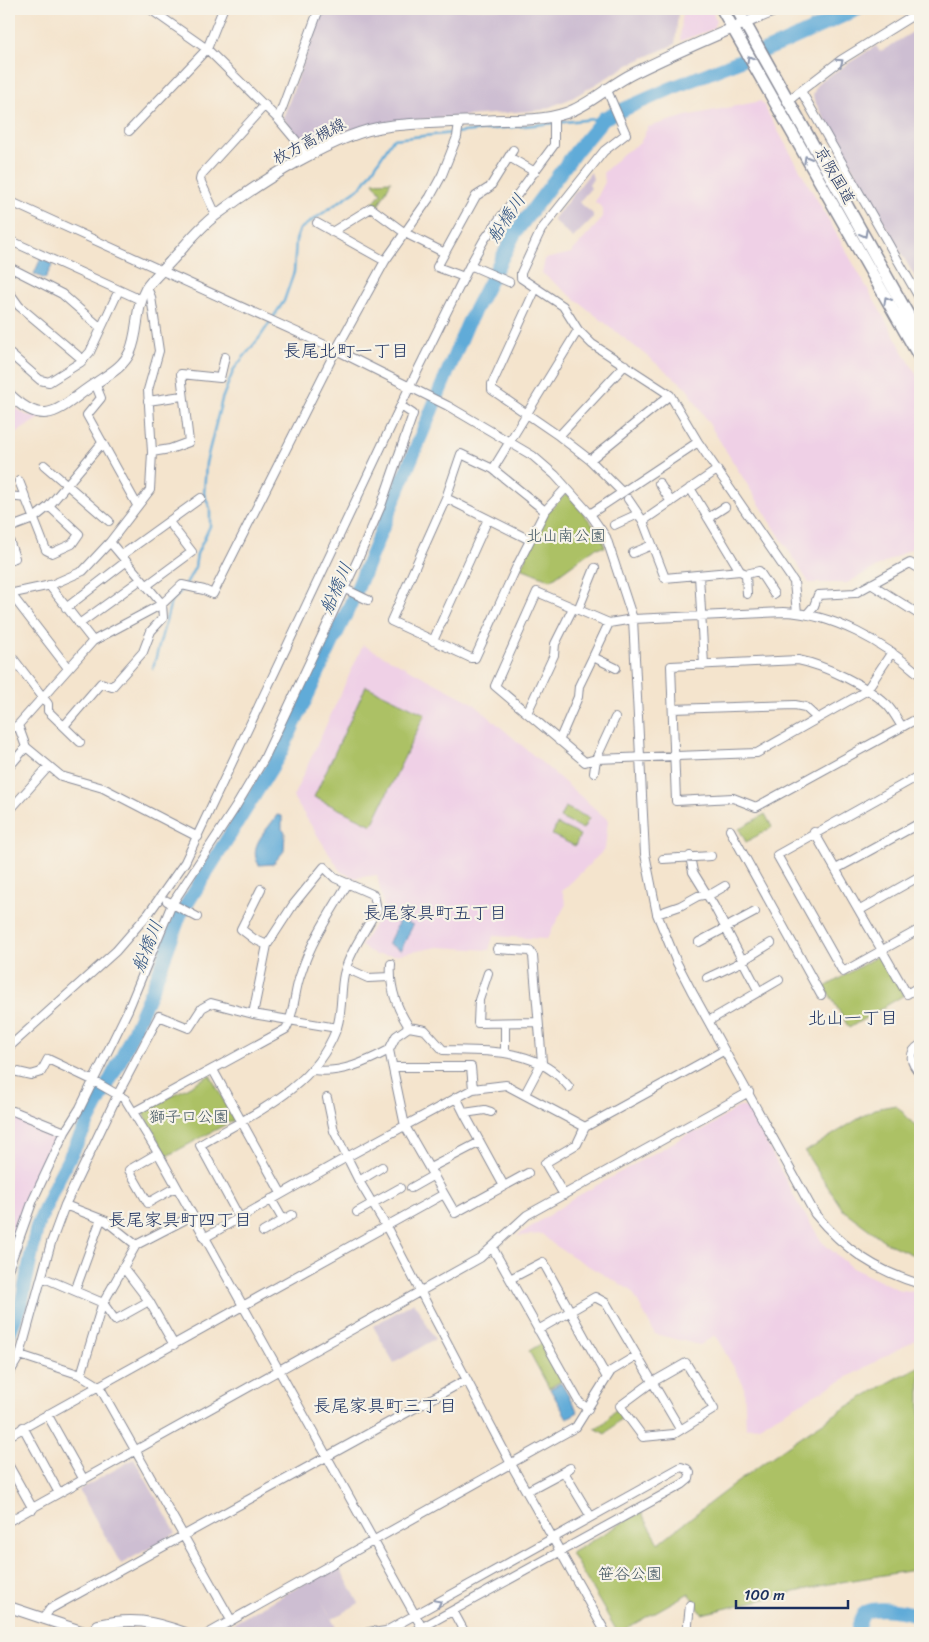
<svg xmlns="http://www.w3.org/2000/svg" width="929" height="1642" font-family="Sriracha,'Klee One',sans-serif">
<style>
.built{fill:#efd0e6}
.industrial{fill:#cdbed2}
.green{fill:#acc165;stroke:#647862}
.water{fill:#60abd8;stroke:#3e6d9b}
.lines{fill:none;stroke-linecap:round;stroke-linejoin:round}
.stream{stroke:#60abd8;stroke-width:2.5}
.river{stroke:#60abd8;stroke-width:14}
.minor-casing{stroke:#888a96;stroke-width:10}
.major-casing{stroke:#888a96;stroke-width:12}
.highway-casing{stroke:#888a96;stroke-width:14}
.minor{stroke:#fff;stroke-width:8}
.major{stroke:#fff;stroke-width:10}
.highway{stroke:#fff;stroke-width:11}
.oneway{stroke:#8d97ae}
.labels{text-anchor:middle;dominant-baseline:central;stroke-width:4.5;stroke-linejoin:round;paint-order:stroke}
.street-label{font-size:16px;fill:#1b2f5e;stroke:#f7f3e8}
.park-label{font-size:16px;fill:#3f5460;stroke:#f7f3e8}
.water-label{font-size:18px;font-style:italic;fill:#305483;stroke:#f7f3e8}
.neighbourhood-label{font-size:18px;fill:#1b2f5e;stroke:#f7f3e8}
</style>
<rect width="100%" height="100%" fill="#f7f3e8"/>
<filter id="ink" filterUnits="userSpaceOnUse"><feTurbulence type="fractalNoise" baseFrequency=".02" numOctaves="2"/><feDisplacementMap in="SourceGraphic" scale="10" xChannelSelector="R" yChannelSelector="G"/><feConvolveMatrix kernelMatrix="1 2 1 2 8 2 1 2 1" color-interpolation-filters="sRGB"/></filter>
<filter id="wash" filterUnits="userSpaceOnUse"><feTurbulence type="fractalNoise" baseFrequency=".0096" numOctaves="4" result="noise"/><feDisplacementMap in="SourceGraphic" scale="20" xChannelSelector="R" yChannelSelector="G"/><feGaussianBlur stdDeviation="1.12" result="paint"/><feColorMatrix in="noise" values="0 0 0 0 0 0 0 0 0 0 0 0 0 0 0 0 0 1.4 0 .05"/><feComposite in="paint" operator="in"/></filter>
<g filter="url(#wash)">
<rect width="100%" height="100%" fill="#f4e4cd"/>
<path class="built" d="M683,9H711L716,20L713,29L680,41Z
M761,101L920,381V457L914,458L917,495H920V544L847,583H809L686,387L542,273L545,259L571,253L602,219L603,208L595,202L605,182L603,173L624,153L640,143L648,127L686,116Z
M9,403L26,415L42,417L9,437Z
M363,645L473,703L608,820L605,849L562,891L566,904L547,939L493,936L489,950L438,947L394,955H375L361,946L384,908L377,875L355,878L341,872L293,797Z
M740,1106L749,1109L797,1202L822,1242L852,1268L897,1289L920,1293V1337L759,1426L746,1428L744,1385L715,1335L700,1345L655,1334L632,1291L585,1264L553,1244L542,1234L517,1236L576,1197L692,1132L703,1131Z
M15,1115L35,1122L59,1135L24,1211L9,1262V1116Z"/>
<path class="industrial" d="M323,9H676L678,14L675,44L630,64L572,98L542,110L391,122L342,131L306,148L283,118Z
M920,18V286L814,100L813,94L819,82L876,46L880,52L916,30L913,22Z
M591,172L593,179L589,185L591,188L579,202L593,214V218L573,238L553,220Z
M414,1302L435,1339L394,1363L373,1326Z
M134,1459L176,1533L121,1564L79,1490Z
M338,1565L359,1603L332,1619L319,1596L339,1633H216Z"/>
<path class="green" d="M391,181L378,206L373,203L381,193L373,182Z
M567,493L600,534L605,547L595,548L551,580L521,568L547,513Z
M366,686L425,714L372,825L314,797Z
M565,807L589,818L583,829L560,818Z
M765,814L772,827L746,842L739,829Z
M557,824L580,835L575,846L552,835Z
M881,954L904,995L849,1028L825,987Z
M210,1075L234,1120L167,1156L143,1112Z
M896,1105L920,1131V1258L887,1243L843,1210L805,1152L874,1109Z
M542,1343L563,1380L549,1388L529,1351Z
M920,1366V1569L829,1584L702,1614L689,1593L618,1633L571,1553L641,1512L659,1543C741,1477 827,1413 920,1366Z
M617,1408L623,1417C615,1423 612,1429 605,1434L595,1428L603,1424Z"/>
<path class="water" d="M41,258L53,264L45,279L34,274Z
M277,815L282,816V829L285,832L284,851L273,864L259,865C247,846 267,831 277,815Z
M400,919L413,925L401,950L388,944Z
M561,1383L578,1412L567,1418L550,1389Z"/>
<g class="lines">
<path class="stream" d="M186,584L195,567L197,554L210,526V508L204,494L206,463L222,399L234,369L260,337L284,301L294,272L296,240L300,229L362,186L393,139L604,118
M153,668L171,602L183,589"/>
<path class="river" d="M9,1334L22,1301L37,1227L56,1183L122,1057L156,980L180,915L280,754L352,601L468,323L515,233L577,150L604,118L672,88L783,43L858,9
M858,1629C860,1623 860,1616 866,1612C878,1606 910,1611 920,1617"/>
</g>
</g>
<g filter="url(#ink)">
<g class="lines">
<g class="minor-casing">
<path id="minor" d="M150,9L207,49L278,119L309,156
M606,88L626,134L604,151L541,230L521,273V278L563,306L578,330L592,344L670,395L698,442L794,582L797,613
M801,91L920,299
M789,100L841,60L920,11
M278,119L319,9
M129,131L207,49L223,9
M509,157L535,172
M9,201L336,350L448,406L533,456L555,475L590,514L606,537L633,619L645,854L657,914L677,963L691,990L815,1214C844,1249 876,1271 920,1284
M216,215L200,180L201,175L265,105
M317,223L385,261
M332,232L371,208L405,233L445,253
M9,240L141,300
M470,265L509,282
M9,267L62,294L101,328
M464,277L437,267L476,196L490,187L513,150
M536,288L492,384V390L559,436L590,460L622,492
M9,292L19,306L83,360
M9,353L40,380L49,382L81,362L90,352L119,290
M95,383L101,398L87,415L137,505
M148,401L182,396
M559,436L625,365
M152,452L170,449L189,442L181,374L220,378L225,357
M590,460L670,395
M44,465L109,521
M493,469L578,330
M19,481L46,550L52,553L72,544L79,534L49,506
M659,483L671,502
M690,488L740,571L665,578L643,521L717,470
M9,496L26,498
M446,498L461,454L493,469L545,511
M628,499L643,521
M590,514L698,442
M708,518L725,507
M614,525L638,514
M9,528L33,519L49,506L102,443
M9,540L15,558L9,560
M530,540L446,498L391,621L471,658H475L517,566L545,511L566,488
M633,553L652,545
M122,555L201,498
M740,571L746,574L759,571L774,594
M746,574L747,594
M699,575L704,665
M871,584L920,615
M49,585L93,641
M146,586L192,552L169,522
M343,588L368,600
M9,594L51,585L83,571L110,542
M11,594L68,668
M66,608L123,564
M578,610L595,568
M808,613L814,606L818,595L855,593L910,563L920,569
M609,623L593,657L616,668
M79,624L136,583
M433,641L488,519
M892,652L866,691L757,753L596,759L585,762L495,686L537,592L609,623L633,619L784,612C834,614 883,642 920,675
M9,653L48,704V711L80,742
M673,709L795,705L805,707L817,718
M527,713L554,655L555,644L573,608
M18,725L26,747L61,776L103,788L198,837
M64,726L101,683L112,687L143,652L151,631L163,618L162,604L110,542L150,490L152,452L148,390L159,351L151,297L147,288
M902,727C897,719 893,711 887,705C868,686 824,665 798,660L671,666L676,801L733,798L756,807L902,727L920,717
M9,730L18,725L93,641L162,604L182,585L204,590L213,594L336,350L385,261L430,197L442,175L457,137L459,122
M559,741L578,697L579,686L593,657
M9,767L26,747
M594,773L596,759L615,718
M920,775L777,855L843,972L920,929
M9,811L49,766
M730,830L821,995
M814,832L907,994L920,986
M690,856L693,872L714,906L759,992
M663,859L711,856
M836,869L920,823
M261,889L241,929L254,939L267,945
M167,901L197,917
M860,910L920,876
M657,914L680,906L698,896L713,893L725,886
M699,942L755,912
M497,949L530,951L533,956L542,1062L525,1094
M391,964C389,987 396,1007 409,1027
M346,968L368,978L390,977
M488,973L479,1000L478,1023L538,1022
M707,978L737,964L771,943
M712,1019L779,980
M920,1045C907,1053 911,1064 920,1073
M9,1047L116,951L149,913L185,862L410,386L470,265L484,240L554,145V117
M505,1053V1023
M393,1067H471L473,1089
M9,1070L31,1075L41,1072L48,1059L92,1080L125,1099L158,1153L425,1633
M213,1070L281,1193
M313,1070C341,1074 366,1062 389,1050
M456,1097L464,1113L485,1110L491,1112
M327,1098L334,1131L359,1181L386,1226L511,1464L606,1633
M9,1112L13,1111L65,1132
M134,1112L286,1029C295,1012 294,991 301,973C311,941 331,912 348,883
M464,1113L504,1186
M158,1153L129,1170L148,1203L176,1187
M430,1168L480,1142
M528,1173L455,1213L405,1126L389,1050L396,1036L409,1027L425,1030L443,1050C489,1051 538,1048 569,1087
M359,1181L382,1167
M411,1188L434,1175
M564,1195L545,1163L577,1144L585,1127
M271,1199L283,1220
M65,1205L106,1221L136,1245
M357,1212L400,1188
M239,1217L200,1145C252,1114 313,1090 336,1030C343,1013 340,992 344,974C350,951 366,930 377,909L374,895L335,878L324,867L293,905L267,945L253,1014
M263,1232L292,1215
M204,1238L347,1157L473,1089L506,1085L585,1127L723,1051
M492,1247L579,1402L588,1409
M9,1267L33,1200L65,1132L80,1108L128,1010L172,904L235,808L264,759L359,557L381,506L413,414L401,406
M123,1267L149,1301L174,1345
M42,1277L103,1303L115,1320L149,1301
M510,1279L543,1262L606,1376
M75,1291L101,1219
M538,1330L595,1297L606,1303L680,1429
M20,1355L81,1375L99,1386L231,1620
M686,1363L714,1409L674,1434L643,1437L620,1406L651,1383Z
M9,1374L20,1355L51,1243L65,1205L118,1094L159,1016L189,1028L202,1008L211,1003L253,1014L337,1028
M81,1375L102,1305L136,1245L192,1216
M47,1414L84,1480
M23,1427L59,1493
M9,1436L444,1194
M9,1466L33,1509
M564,1472L591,1517
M527,1491L570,1468
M9,1521L480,1258L527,1215L749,1092
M453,1611L465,1633
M43,1619L50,1609L466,1380
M379,1632L386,1631L681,1467L687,1469L690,1473L689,1479L683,1484L412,1633
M209,1633L576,1427L611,1371L636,1356
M365,1633L373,1631L380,1633
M687,1633L690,1605"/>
</g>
<g class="major-casing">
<path id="major" d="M9,394C48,432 61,405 96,383C109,374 123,367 130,352C139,332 135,308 146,289C152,279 163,270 171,261C186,245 198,228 216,215C259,183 336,132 389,126C426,122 464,122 501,120C522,120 545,120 566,113C588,106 611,84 634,73C681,50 730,29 779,9
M9,1607L87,1633
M93,1633L98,1625C132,1617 152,1621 185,1633"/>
</g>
<g class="highway-casing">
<path id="highway" d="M722,9L920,358
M737,9L920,336"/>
</g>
<use href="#minor" class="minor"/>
<use href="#major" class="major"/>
<use href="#highway" class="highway"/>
</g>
<defs><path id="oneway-chevron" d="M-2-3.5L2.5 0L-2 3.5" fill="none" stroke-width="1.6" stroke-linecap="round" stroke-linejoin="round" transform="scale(1.25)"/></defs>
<g class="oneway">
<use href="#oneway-chevron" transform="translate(750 59) rotate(-120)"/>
<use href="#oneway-chevron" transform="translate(840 62) rotate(-35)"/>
<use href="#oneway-chevron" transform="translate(807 159) rotate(-120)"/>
<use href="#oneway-chevron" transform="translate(864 234) rotate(61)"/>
<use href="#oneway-chevron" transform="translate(887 300) rotate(-120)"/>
<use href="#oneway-chevron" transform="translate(438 1603) rotate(-29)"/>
</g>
</g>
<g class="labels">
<g class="street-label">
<text transform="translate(309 141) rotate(-28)">枚方高槻線</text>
<text transform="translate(835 175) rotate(60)">京阪国道</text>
</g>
<g class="park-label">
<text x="566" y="535">北山南公園</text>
<text x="189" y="1116">獅子口公園</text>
<text x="630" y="1573">笹谷公園</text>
</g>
<g class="water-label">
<text transform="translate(506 218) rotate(-56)">船橋川</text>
<text transform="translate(336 588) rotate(-66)">船橋川</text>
<text transform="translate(147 946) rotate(-68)">船橋川</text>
</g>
<g class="neighbourhood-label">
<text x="346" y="351">長尾北町一丁目</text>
<text x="435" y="913">長尾家具町五丁目</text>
<text x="853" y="1018">北山一丁目</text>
<text x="180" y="1220">長尾家具町四丁目</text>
<text x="385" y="1406">長尾家具町三丁目</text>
</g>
</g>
<rect width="929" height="1642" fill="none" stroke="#f7f3e8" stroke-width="30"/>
<path d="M736 1600v8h112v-8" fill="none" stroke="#1b2f5e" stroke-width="2.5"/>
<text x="744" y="1600" font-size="15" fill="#1b2f5e" stroke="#f7f3e8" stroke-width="4" paint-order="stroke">100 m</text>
</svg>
